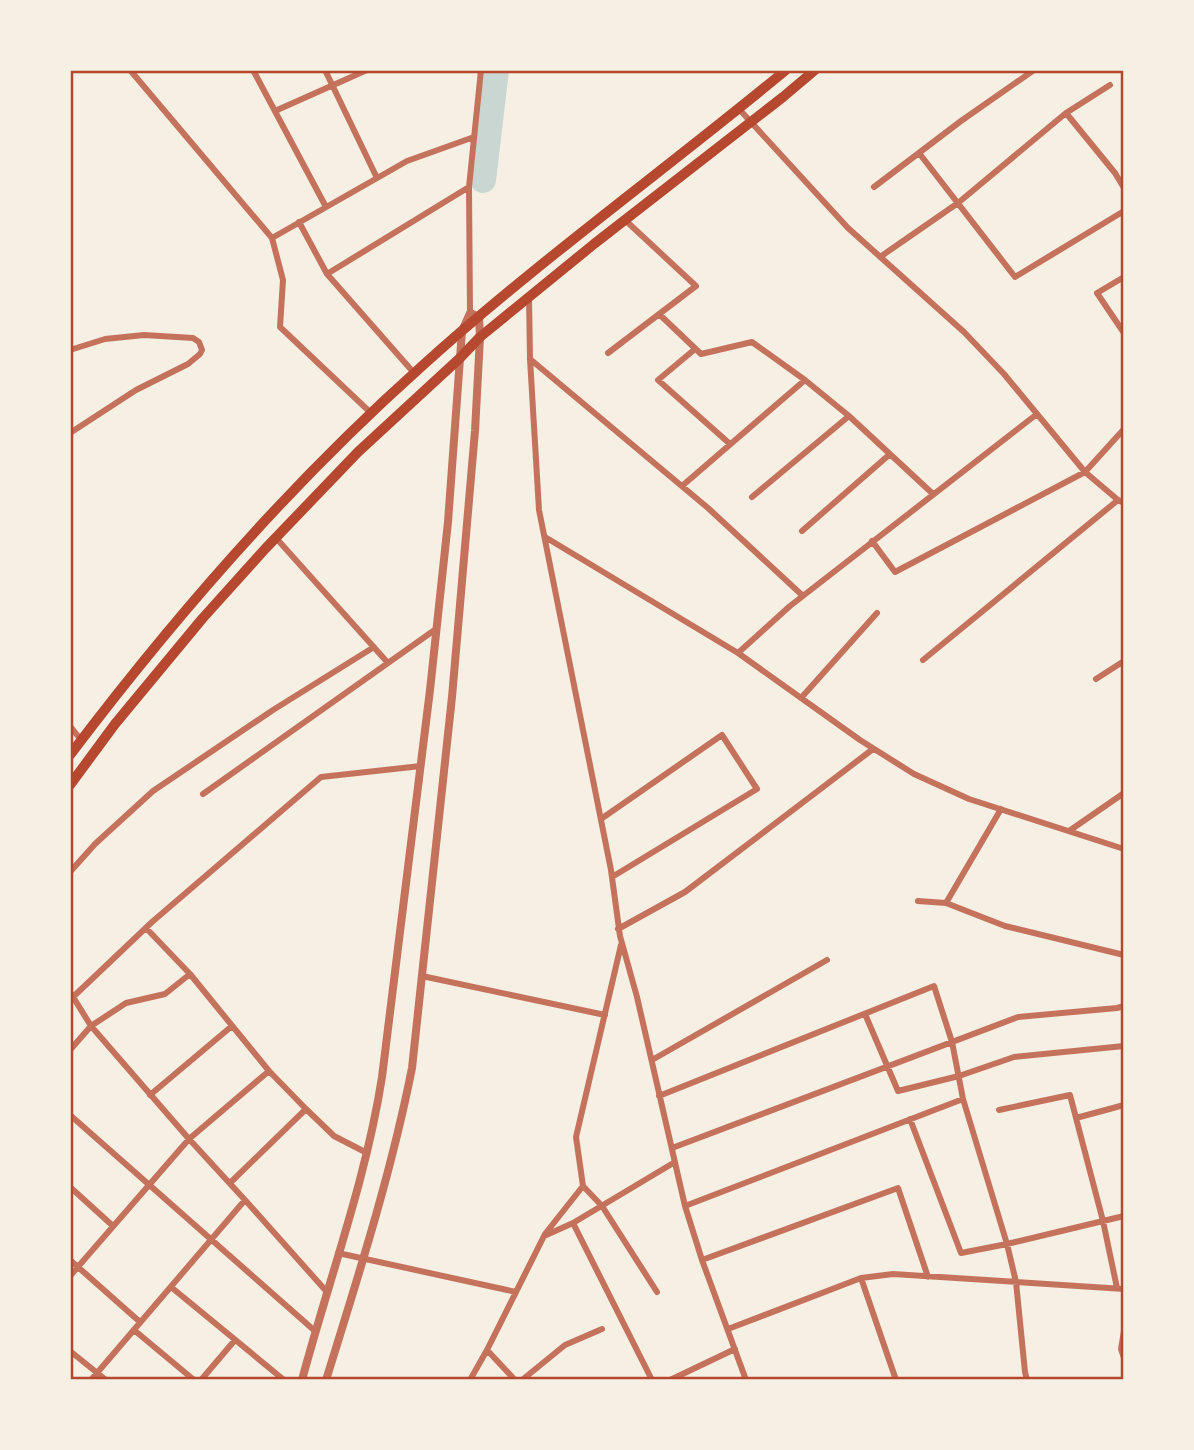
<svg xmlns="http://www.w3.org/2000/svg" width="1194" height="1450" font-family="Roboto,sans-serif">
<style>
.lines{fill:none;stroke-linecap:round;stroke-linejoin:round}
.river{stroke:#c9d6d2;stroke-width:26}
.minor{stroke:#c5725c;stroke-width:6}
.tertiary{stroke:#c5725c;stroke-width:8}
.trunk{stroke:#b5482f;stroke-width:10}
.neatline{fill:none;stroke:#b5482f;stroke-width:2.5}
</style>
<rect width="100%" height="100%" fill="#f6efe4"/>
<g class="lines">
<path class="river" d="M483,180L496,70"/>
<path class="minor" d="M130,70L272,238L283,280L280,327L371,413
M253,70L326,207
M325,70L377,178
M739,109L848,228L964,332L1004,374L1085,472L1118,500L1124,503
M275,111L367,70
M1066,113L1115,173L1124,188
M919,153L1015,277L1124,211
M874,187L961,121L1034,70
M299,222L327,274L414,373
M272,238L407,161L474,137
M880,257L958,203L1066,113L1110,85
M327,274L469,187
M1124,277L1097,293L1124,333
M529,297L530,359L539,510L611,870L620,936L637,997L685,1206L702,1260L746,1380
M470,313L469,187L481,70
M659,314L701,354L752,342L805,380L849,416L933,494
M695,349L658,380L730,444
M70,350L105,339L144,335L193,338L199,342L202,350L200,354L188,364L136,390L70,433
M608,353L696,286L625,220
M530,359L708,508L803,596
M682,486L805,380
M752,497L849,416
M802,531L890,454
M545,537L738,653L860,740L914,774L969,799L1124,849
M276,538L388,663
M872,541L895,572L1085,472L1124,429
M738,653L790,606L1037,414
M923,660L1118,500
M1096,679L1124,661
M801,698L877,613
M70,726L81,740
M203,794L436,629
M601,819L722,735L757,789L612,877
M1069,831L1124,793
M70,872L95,844L153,791L273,710L374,647
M918,901L946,903L1001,809
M946,903L1005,926L1124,955
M146,928L190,974L269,1071L306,1109L334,1136L367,1153
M618,929L685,892L873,749
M422,976L605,1015
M70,992L91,1026L189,1139L269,1071
M73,997L152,922L321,777L421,766
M865,1014L898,1091L959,1076L1014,1057L1124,1046
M70,1050L91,1026L126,1003L165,994L190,974
M652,1060L827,960
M150,1095L232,1026
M659,1096L934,986L952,1042L963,1099
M999,1110L1070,1095L1103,1221L1117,1288
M70,1115L315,1331
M1076,1118L1124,1105
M910,1119L961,1253L1007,1244L1124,1216
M672,1148L1018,1017L1117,1008L1124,1006
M230,1183L306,1109
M583,1186L602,1206L657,1292
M70,1187L113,1226
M685,1206L963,1099L1007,1244L1016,1282L1025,1372L1027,1380
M573,1223L652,1380
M545,1234L583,1186L576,1137L621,945
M338,1253L516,1292
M70,1260L140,1322
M702,1260L898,1188L928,1277
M70,1276L189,1139L245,1200
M861,1278L896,1380
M171,1287L284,1380
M728,1329L861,1278L893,1274L1124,1289
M134,1330L194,1380
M1124,1331L1121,1349L1124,1358
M487,1350L515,1380
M70,1351L106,1380
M91,1380L245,1200L327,1292
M201,1380L235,1340
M470,1380L487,1350L544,1236L573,1223L675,1162
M522,1380L565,1345L602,1329
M670,1380L735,1349"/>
<path class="tertiary" d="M302,1380C329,1279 366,1180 382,1077L430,690L448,522L462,331L470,313L479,317L480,337L475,431L452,697L412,1068C391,1174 358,1277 326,1380"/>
<path class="trunk" d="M70,755C175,616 291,483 421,367C537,262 665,170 786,70
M70,785L115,724L202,619L265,549L358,452L460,358L480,337L594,244L783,97L815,70"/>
</g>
<rect width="1194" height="1450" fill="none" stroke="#f6efe4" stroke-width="144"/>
<rect x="72" y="72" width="1050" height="1306" class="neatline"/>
</svg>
